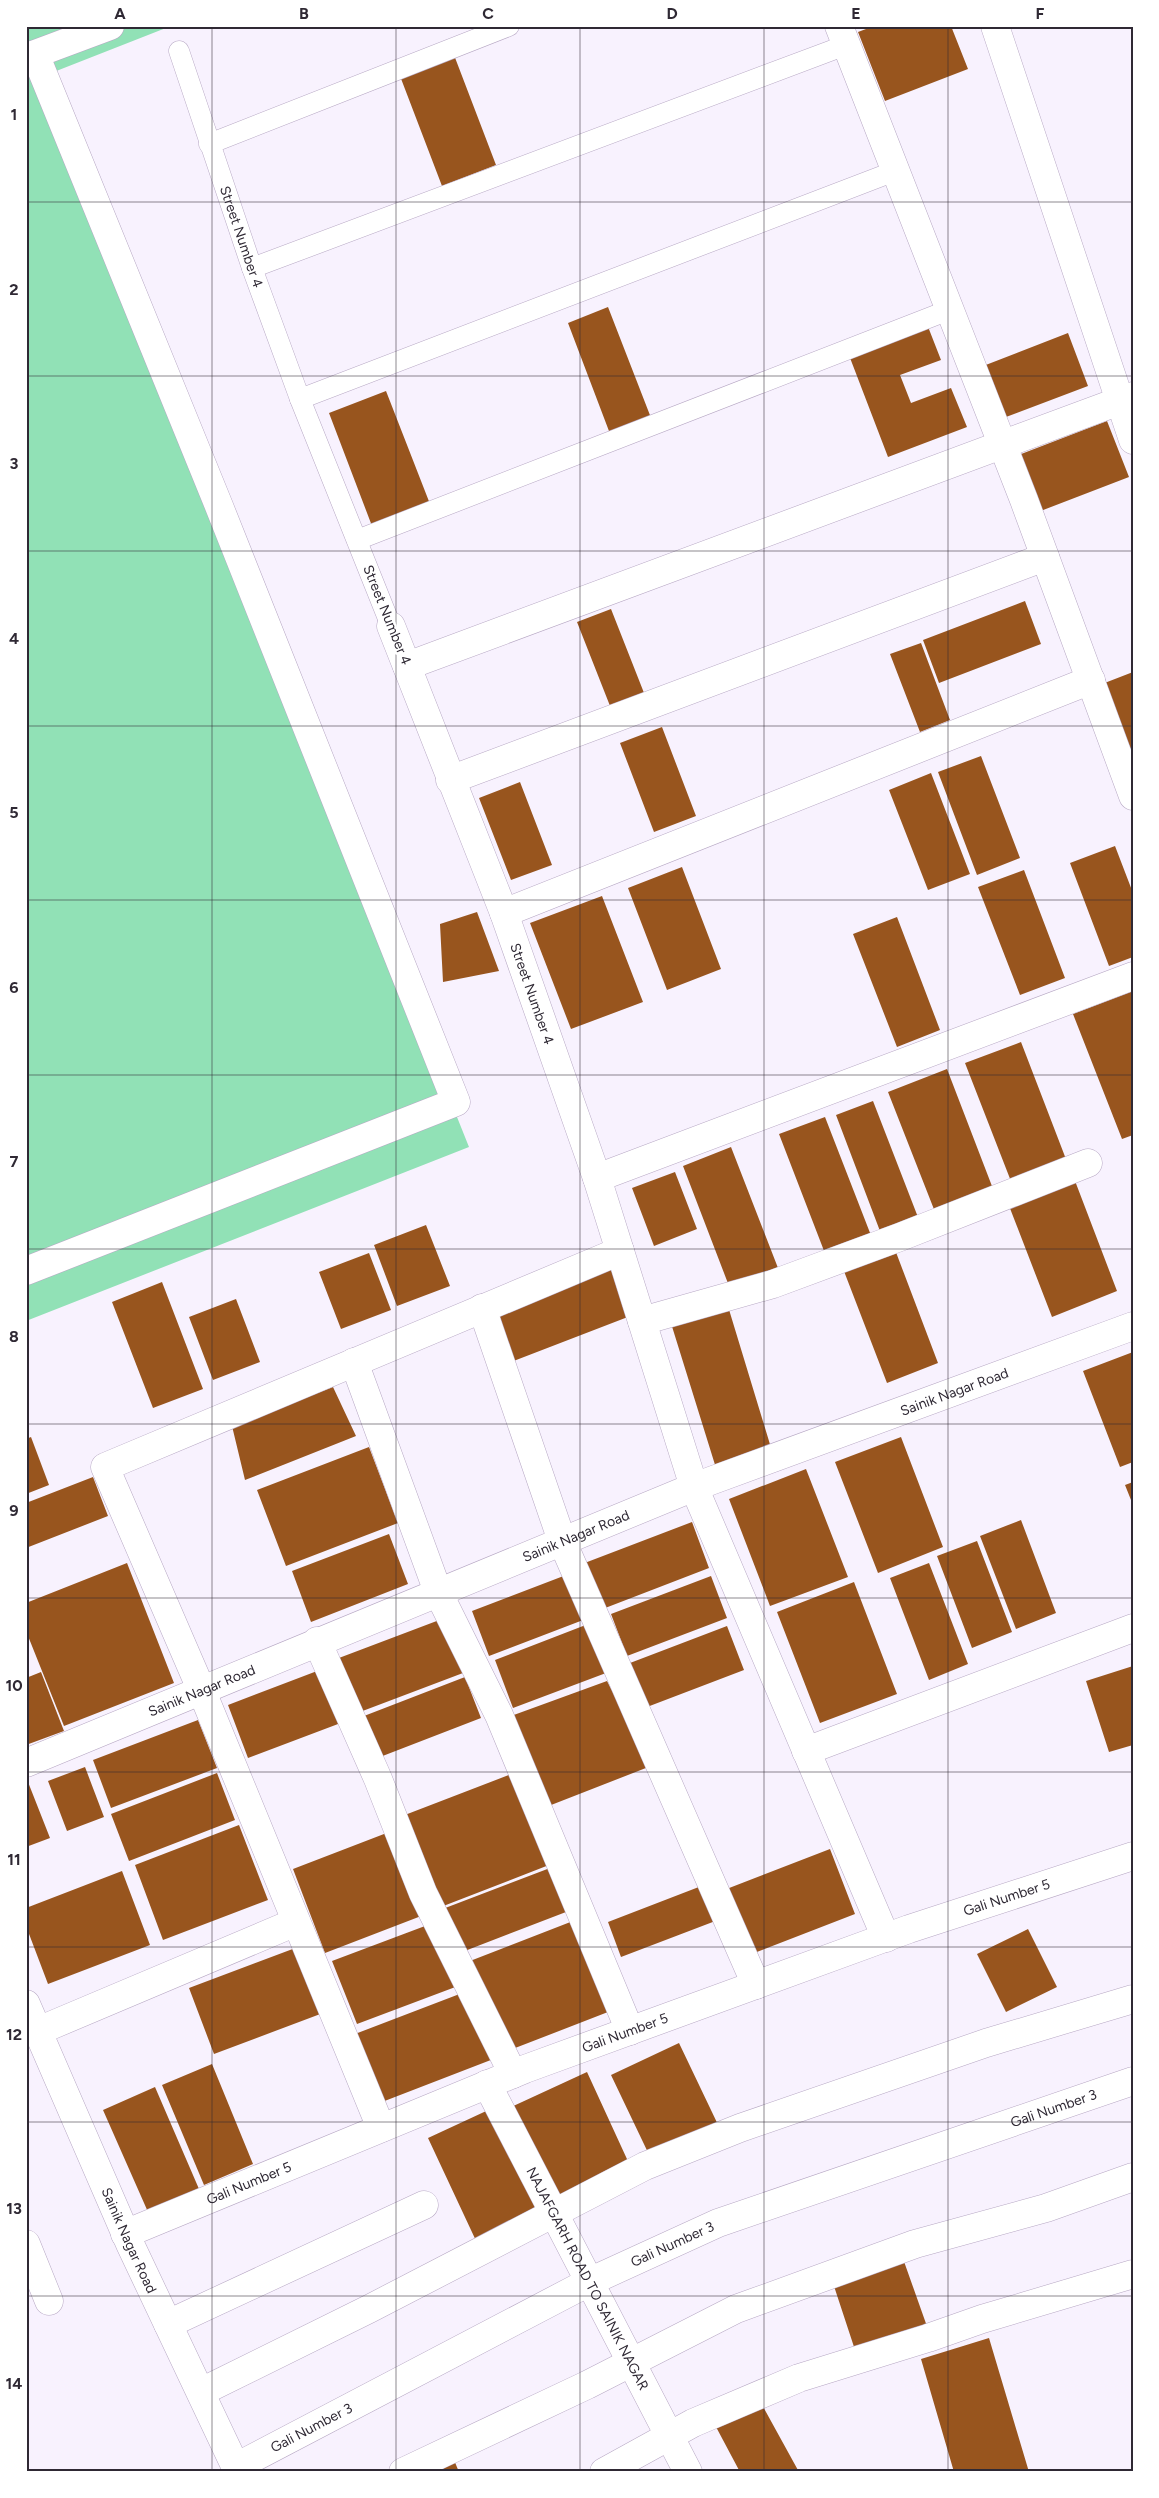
<svg xmlns="http://www.w3.org/2000/svg" width="1159" height="2498" font-family="Figtree,sans-serif">
<style>
.green{fill:#91e1b6}
.building{fill:#98551e}
.lines{fill:none;stroke-linecap:round;stroke-linejoin:round}
.service-casing{stroke:#b7a8c4;stroke-width:21}
.minor-casing{stroke:#b7a8c4;stroke-width:29}
.service{stroke:#fff;stroke-width:20}
.minor{stroke:#fff;stroke-width:28}
.grid{fill:none;stroke:#2f2934;stroke-width:1;stroke-opacity:0.55}
.labels{text-anchor:middle;dominant-baseline:central;stroke-width:5;stroke-linejoin:round;paint-order:stroke}
.street-label{font-size:14px;fill:#2f2934;stroke:#fff}
.neatline{fill:none;stroke:#2f2934;stroke-width:2}
.grid-label{font-size:16px;text-anchor:middle;font-weight:bold;fill:#2f2934}
</style>
<rect width="100%" height="100%" fill="#f8f2fe"/>
<path class="green" d="M26,26H171L41,77L469,1147L26,1321Z"/>
<path class="building" d="M874,26H951L968,69L885,101L858,32Z
M454,55L496,165L442,186L400,76Z
M608,307L653,423L612,439L568,323Z
M925,319L941,360L900,375L911,403L951,388L967,427L888,457L847,350Z
M1068,333L1088,386L998,420L978,368Z
M386,391L430,504L372,526L329,413Z
M1107,421L1129,477L1038,512L1016,456Z
M1025,601L1041,644L939,683L923,640Z
M611,609L646,698L612,711L577,622Z
M921,643L950,720L920,732L890,654Z
M1133,672V748L1127,750L1102,684Z
M662,727L696,816L654,832L620,743Z
M981,756L1020,858L977,875L938,772Z
M931,773L970,874L928,890L889,790Z
M520,782L552,865L511,880L479,798Z
M1115,846L1133,893V957L1109,966L1070,863Z
M682,867L721,969L667,990L628,888Z
M1024,870L1065,978L1020,995L978,887Z
M602,896L643,1002L571,1029L530,923Z
M477,912L499,971L443,982L440,924Z
M897,917L940,1030L897,1047L853,934Z
M1133,991V1135L1122,1139L1073,1014Z
M1021,1042L1069,1167L1014,1189L965,1063Z
M947,1069L995,1194L937,1217L888,1092Z
M873,1101L921,1225L883,1239L836,1115Z
M825,1117L872,1238L826,1256L779,1134Z
M731,1147L778,1268L729,1286L683,1166Z
M675,1172L697,1229L654,1246L632,1188Z
M1072,1173L1117,1291L1052,1317L1006,1198Z
M426,1225L450,1286L397,1306L374,1245Z
M894,1247L938,1363L887,1383L842,1266Z
M369,1253L391,1310L341,1329L319,1272Z
M613,1263L633,1315L511,1362L491,1310Z
M162,1282L203,1389L153,1408L112,1302Z
M236,1299L260,1362L213,1380L189,1317Z
M727,1303L772,1451L716,1468L670,1320Z
M1133,1352V1462L1120,1467L1083,1371Z
M333,1387L356,1436L245,1480L232,1426Z
M31,1437L49,1485L26,1494V1439Z
M901,1437L943,1547L878,1573L835,1462Z
M369,1447L398,1523L286,1566L257,1490Z
M806,1469L848,1577L770,1606L729,1499Z
M93,1477L108,1516L26,1548V1503Z
M1133,1482V1505L1125,1485Z
M1021,1520L1056,1613L1016,1629L980,1536Z
M692,1522L709,1568L600,1610L582,1564Z
M389,1534L408,1584L311,1622L292,1571Z
M977,1541L1012,1632L972,1648L937,1556Z
M127,1563L174,1683L64,1726L26,1631V1603Z
M929,1563L968,1664L929,1680L890,1578Z
M574,1572L591,1617L489,1656L472,1611Z
M711,1576L727,1618L627,1656L611,1614Z
M854,1582L897,1694L820,1723L777,1612Z
M442,1619L463,1673L352,1715L331,1661Z
M596,1621L614,1670L513,1708L495,1660Z
M727,1626L744,1670L647,1707L630,1663Z
M1133,1666V1745L1109,1752L1086,1681Z
M325,1668L346,1721L248,1758L228,1705Z
M41,1672L64,1731L26,1745V1678Z
M465,1677L481,1718L380,1757L364,1716Z
M607,1681L651,1766L546,1807L511,1716Z
M198,1720L217,1768L111,1808L93,1760Z
M85,1767L104,1817L67,1831L48,1781Z
M217,1773L235,1820L129,1861L111,1814Z
M514,1773L549,1865L433,1910L397,1818Z
M28,1782L50,1838L26,1847V1783Z
M239,1825L268,1900L163,1940L135,1865Z
M397,1829L429,1913L325,1953L293,1869Z
M830,1849L855,1914L749,1955L724,1890Z
M550,1868L566,1912L457,1954L440,1910Z
M122,1871L150,1945L48,1984L26,1926V1908Z
M704,1885L718,1920L621,1957L608,1922Z
M573,1921L608,2012L505,2052L470,1961Z
M433,1923L458,1986L357,2024L332,1961Z
M1028,1929L1057,1987L1006,2012L977,1954Z
M298,1947L323,2013L214,2054L189,1988Z
M470,1990L496,2058L382,2102L355,2034Z
M679,2043L721,2131L653,2163L611,2075Z
M212,2064L253,2164L204,2185L162,2085Z
M587,2072L632,2170L554,2205L509,2108Z
M155,2087L199,2189L148,2212L103,2110Z
M497,2106L547,2213L478,2245L428,2138Z
M901,2253L929,2332L857,2356L831,2277Z
M989,2338L1029,2472H954L921,2359Z
M760,2401L799,2472H740L715,2425Z
M454,2460L459,2472H428Z"/>
<g class="lines">
<g class="service-casing">
<g id="service">
<path id="s1" d="M179,51L252,268L300,399L391,626"/>
<path d="M209,144L509,26"/>
<path d="M252,268L846,45"/>
<path d="M300,399L895,171"/>
<path d="M357,540L949,310"/>
</g>
</g>
<g class="minor-casing">
<g id="minor">
<path d="M839,26L1024,500L1133,796"/>
<path d="M995,26L1133,440"/>
<path id="s2" d="M391,626L504,913L597,1178L694,1487L886,1938"/>
<path d="M407,666L1133,396"/>
<path d="M450,780L1045,557"/>
<path d="M504,913L1091,680"/>
<path d="M597,1178L1133,976"/>
<path d="M26,1271L456,1102L219,506L35,54L110,26"/>
<path d="M482,1308L562,1541L756,1985"/>
<path d="M642,1321L773,1284L900,1237L1088,1163"/>
<path d="M354,1362L438,1592L499,1715L630,2031"/>
<path d="M317,1641L378,1779L423,1893L513,2074"/>
<path d="M806,1751L1133,1628"/>
<path id="s3" d="M26,1763L694,1487L1133,1326"/>
<path id="s4" d="M26,2004L130,2244L238,2472"/>
<path d="M38,2031L296,1922"/>
<path id="s5" d="M487,2084L688,2472"/>
<path d="M381,2128L201,1689L105,1467L620,1251"/>
<path id="s6" d="M125,2234L525,2069L909,1929L1133,1856"/>
<path d="M26,2244L49,2301"/>
<path d="M168,2324L424,2205"/>
<path d="M201,2392L369,2309L645,2166L740,2128L986,2043L1133,1999"/>
<path id="s7" d="M236,2467L589,2282L718,2223L1133,2081"/>
<path d="M403,2472L587,2385L736,2309L915,2244L1046,2208L1133,2177"/>
<path d="M604,2472L693,2423L799,2378L928,2338L982,2319L1133,2274"/>
</g>
</g>
<use href="#service" class="service"/>
<use href="#minor" class="minor"/>
</g>
<path class="grid" d="M212,26V2472M396,26V2472M580,26V2472M764,26V2472M948,26V2472M26,202H1133M26,376H1133M26,551H1133M26,726H1133M26,900H1133M26,1075H1133M26,1249H1133M26,1424H1133M26,1598H1133M26,1772H1133M26,1947H1133M26,2122H1133M26,2296H1133"/>
<g class="labels">
<g class="street-label">
<text stroke="none"><textPath href="#s1" startOffset="196">Street Number 4</textPath></text>
<text transform="translate(387 615) rotate(68)">Street Number 4</text>
<text stroke="none"><textPath href="#s2" startOffset="394">Street Number 4</textPath></text>
<text stroke="none"><textPath href="#s3" startOffset="1000">Sainik Nagar Road</textPath></text>
<text stroke="none"><textPath href="#s3" startOffset="595">Sainik Nagar Road</textPath></text>
<text stroke="none"><textPath href="#s3" startOffset="190">Sainik Nagar Road</textPath></text>
<text stroke="none"><textPath href="#s6" startOffset="944">Gali Number 5</textPath></text>
<text stroke="none"><textPath href="#s6" startOffset="539">Gali Number 5</textPath></text>
<text stroke="none"><textPath href="#s7" startOffset="895">Gali Number 3</textPath></text>
<text stroke="none"><textPath href="#s6" startOffset="134">Gali Number 5</textPath></text>
<text stroke="none"><textPath href="#s4" startOffset="258">Sainik Nagar Road</textPath></text>
<text stroke="none"><textPath href="#s7" startOffset="490">Gali Number 3</textPath></text>
<text stroke="none"><textPath href="#s5" startOffset="219">NAJAFGARH ROAD TO SAINIK NAGAR</textPath></text>
<text stroke="none"><textPath href="#s7" startOffset="85">Gali Number 3</textPath></text>
</g>
</g>
<rect width="1159" height="2498" fill="none" stroke="#ffffff" stroke-width="55"/>
<rect x="28" y="28" width="1104" height="2442" class="neatline"/>
<g class="grid-label">
<text x="120" y="19">A</text>
<text x="304" y="19">B</text>
<text x="488" y="19">C</text>
<text x="672" y="19">D</text>
<text x="856" y="19">E</text>
<text x="1040" y="19">F</text>
<text x="14" y="120">1</text>
<text x="14" y="295">2</text>
<text x="14" y="469">3</text>
<text x="14" y="644">4</text>
<text x="14" y="818">5</text>
<text x="14" y="993">6</text>
<text x="14" y="1167">7</text>
<text x="14" y="1342">8</text>
<text x="14" y="1516">9</text>
<text x="14" y="1691">10</text>
<text x="14" y="1865">11</text>
<text x="14" y="2040">12</text>
<text x="14" y="2214">13</text>
<text x="14" y="2389">14</text>
</g>
</svg>
